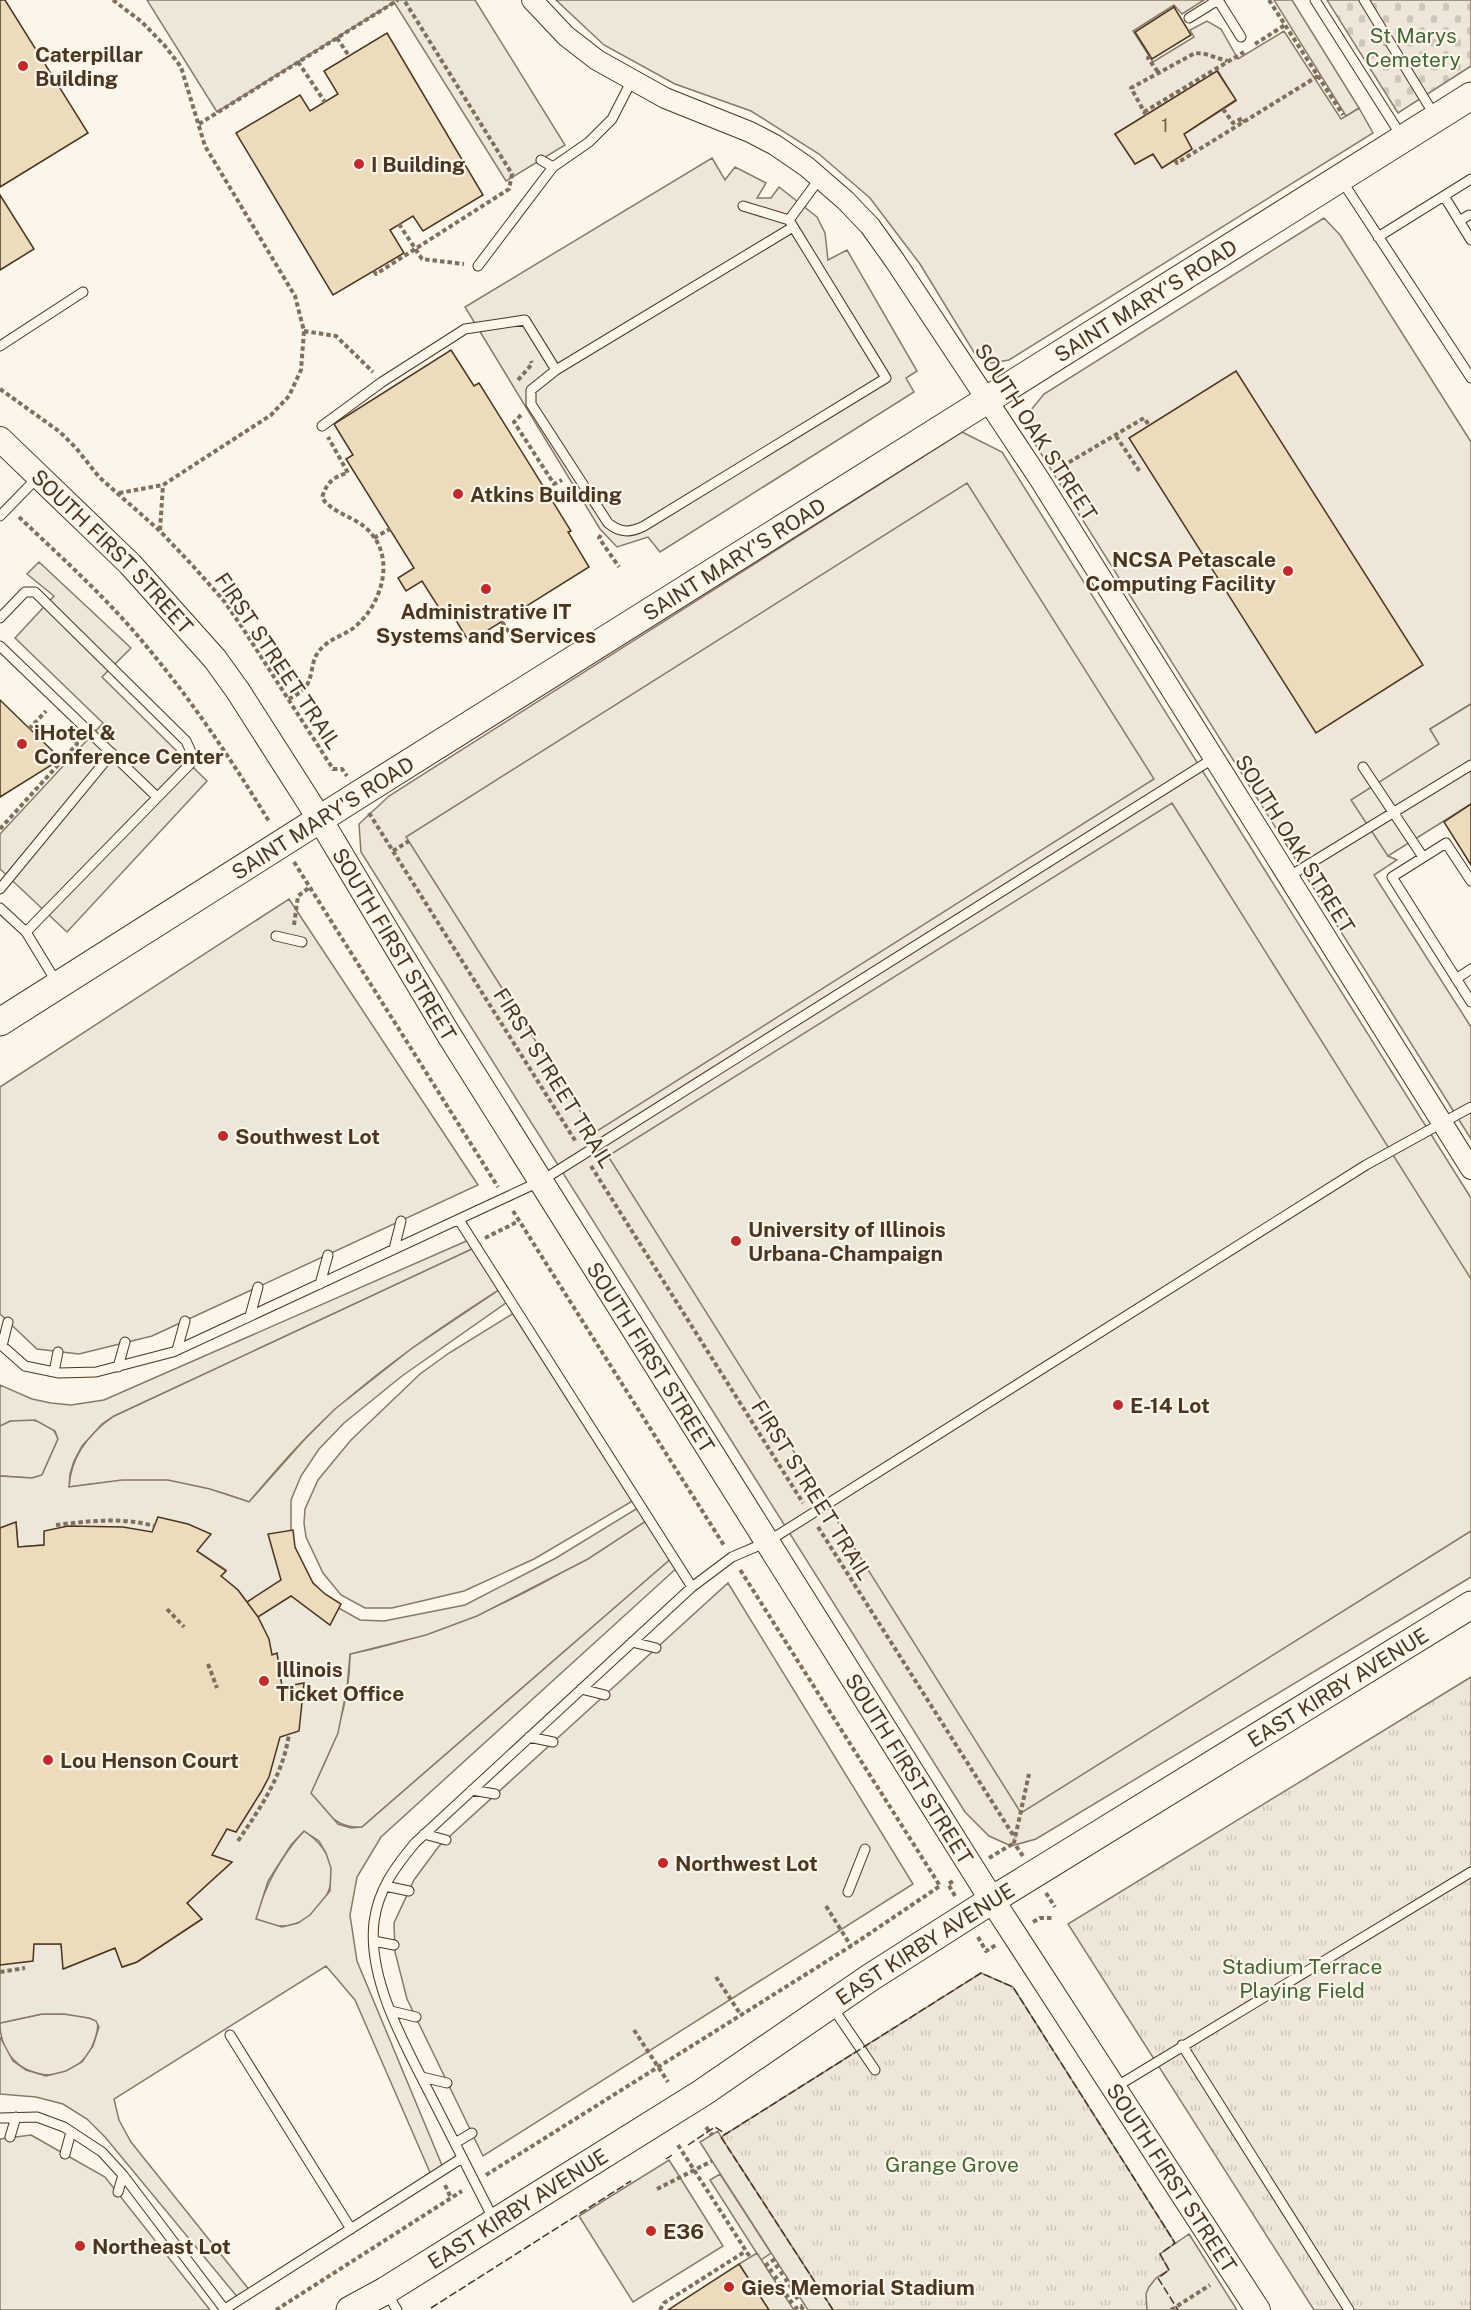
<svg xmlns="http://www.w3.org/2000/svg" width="1471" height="2310" font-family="'Public Sans',sans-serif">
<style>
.green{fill:#ede6d9;stroke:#887966;stroke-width:1.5;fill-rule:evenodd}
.cemetery{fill:url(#cemetery-stones);stroke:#887966;stroke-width:1.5}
.park{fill:url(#park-tufts);stroke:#887966;stroke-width:1.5}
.parking{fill:#ede7d9;stroke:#887966;stroke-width:1.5;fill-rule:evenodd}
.building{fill:#ecdcbc;stroke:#4a3520;stroke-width:1.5}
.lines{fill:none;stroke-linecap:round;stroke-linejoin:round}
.service-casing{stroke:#4a3520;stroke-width:11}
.minor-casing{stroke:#4a3520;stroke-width:22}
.tertiary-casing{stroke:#4a3520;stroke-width:26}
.secondary-casing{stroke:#4a3520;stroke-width:29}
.path{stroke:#7f6f5c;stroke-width:4;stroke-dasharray:4.5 3;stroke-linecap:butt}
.service{stroke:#fbf6e9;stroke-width:9}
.minor{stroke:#fbf6e9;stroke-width:20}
.tertiary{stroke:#fbf6e9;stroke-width:24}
.secondary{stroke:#fbf6e9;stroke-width:27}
.fence{stroke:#4a3520;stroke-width:1.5;stroke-dasharray:8 3;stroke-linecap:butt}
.poi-dot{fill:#c62828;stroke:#fbf6e9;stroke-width:2}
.labels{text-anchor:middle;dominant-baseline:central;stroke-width:4.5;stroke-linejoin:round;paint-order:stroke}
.number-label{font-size:18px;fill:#725f47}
.park-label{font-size:21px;fill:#436837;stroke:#fbf6e9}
.poi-label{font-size:21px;font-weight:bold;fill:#4a3520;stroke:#fbf6e9;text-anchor:start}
.street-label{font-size:21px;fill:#4a3520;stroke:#fbf6e9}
</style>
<defs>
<pattern id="cemetery-stones" width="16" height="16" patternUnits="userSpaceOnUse" patternTransform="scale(1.5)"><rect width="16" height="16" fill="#ede6d9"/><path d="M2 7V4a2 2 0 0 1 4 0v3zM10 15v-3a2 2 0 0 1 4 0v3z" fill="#cdc6ba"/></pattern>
<pattern id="park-tufts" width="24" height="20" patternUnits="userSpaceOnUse" patternTransform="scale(1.5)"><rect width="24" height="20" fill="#ede6d9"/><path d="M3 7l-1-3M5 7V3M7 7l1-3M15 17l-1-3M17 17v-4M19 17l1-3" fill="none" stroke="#cdc6ba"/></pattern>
</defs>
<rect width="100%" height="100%" fill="#fbf6e9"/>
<path class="green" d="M556,0H1204L1182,14L1174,5L1133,31L1153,62L1194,37L1190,30L1207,21L1221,29L1238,59L1284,31L1341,119L1359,108L1373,133L1009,360L991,363L975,354L920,264L870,198L819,154L751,111L675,84L604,45ZM1218,71L1236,101L1184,134L1192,149L1162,168L1153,154L1135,164L1115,134Z
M1324,218L1340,235L1471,442V704L1430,729L1439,743L1388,856L1397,860L1374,875L1471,1027V1139L1035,444L1031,410L1044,394Z
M962,432L1002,452L1471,1198V1577L1036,1839L1011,1846L989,1836L965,1812L361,852L359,824L389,796Z
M476,1247L502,1288C444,1325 388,1363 336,1409C304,1437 276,1470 249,1502C185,1477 135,1477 69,1487C71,1456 88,1434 114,1416Z
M517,1311L636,1499L534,1559L464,1591L392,1608H365L341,1595L323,1573L306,1537L304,1523L305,1509L318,1480L351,1440L420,1374L449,1353Z
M21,1419C36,1420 53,1422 58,1439L42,1475L32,1478L0,1476V1426L10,1421Z
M649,1519L673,1557L362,1827C335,1829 327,1812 310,1793C333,1749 350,1704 350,1654C466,1630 551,1583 649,1519Z
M304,1831C334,1851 342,1882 316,1910C307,1919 295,1926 283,1926C273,1927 264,1922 255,1919C266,1885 280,1857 304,1831Z
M42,2014C60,2014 80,2013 97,2021C99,2028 97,2032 95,2039C79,2093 0,2084 0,2023Z
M720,2174L771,2253L761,2260L710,2180Z"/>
<path class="cemetery" d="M1327,0H1471V66L1398,113Z"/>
<path class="park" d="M1471,1677V2310H1314L1068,1924Z
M981,1973L1013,1987L1175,2243L1220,2310H833L721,2137Z"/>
<path class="parking" d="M147,0H475L565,145L506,181L394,2L217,112Z
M1274,0H1292L1359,108L1346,116Z
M712,158L725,180L735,167L766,183L757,198H771L779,187L817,217L825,233L828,260L847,250L917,371L906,378L914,392L660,552L648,537L617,547L600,529L465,307Z
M967,483L1154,779L594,1133L406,837Z
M39,562L131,648L102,677L207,781L67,932L0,869V834L103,723L15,638L54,596L27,574Z
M1471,704V804L1388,856L1351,800L1439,744L1430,729Z
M1172,803L1471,1279V1531L1021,1813L608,1156Z
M289,899L478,1185L152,1336L79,1354L37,1349L0,1314V1087Z
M471,1239L476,1247L114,1416L102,1424L82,1446L74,1461L70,1474L69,1487L122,1480H168L210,1489L249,1502L305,1439L335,1409L411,1349L502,1288L510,1300L402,1376L344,1423L319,1449L301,1476L291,1500V1545L304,1573L333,1605L360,1620L384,1621L465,1605L556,1558L641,1506L649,1519L588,1559L477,1616L426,1635L350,1654L347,1688L338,1733L311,1793L338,1824L351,1828L362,1827L673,1557L679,1566L381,1837L357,1877L350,1915L357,1961L444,2170L432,2177L355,2000L326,1966L114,2099L119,2120L131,2142L251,2292L239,2299L105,2137L87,2119L63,2104L36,2097L0,2094V2037L13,2061L26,2070L46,2076L66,2071L82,2062L93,2046L99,2027L96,2021L89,2018L64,2014H42L0,2023V1940L25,1944H61L64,1969L115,1948L123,1967L137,1962L202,1919L187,1903L231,1863L212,1855L227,1829L282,1686L277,1654L272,1655L265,1632L250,1606L238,1590L221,1576L226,1570L197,1551L44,1545L18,1547L16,1522L0,1528V1476L32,1478L42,1475L58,1439L55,1431L35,1420L10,1421L0,1426V1385L32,1399L51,1403L71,1405L104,1400ZM304,1831L319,1841L326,1853L331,1868L330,1891L310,1915L298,1923L282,1927L256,1919L268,1881L291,1845Z
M728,1583L913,1884L483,2156L407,1999L395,1952L394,1923L414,1880L439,1846Z
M718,2131L721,2137L833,2310H808L712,2161L700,2142Z
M31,2135L105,2177L210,2310H0V2139Z
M669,2160L723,2246L633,2302L579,2216Z
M1189,2234L1237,2310H1147L1146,2294L1149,2287L1156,2278L1169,2270L1160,2254Z
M757,2253L769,2272L794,2310H769L739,2264Z"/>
<path class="building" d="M0,0H5L88,133L0,187Z
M1174,7L1191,35L1152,59L1135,32Z
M387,33L483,195L423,231L413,216L390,230L404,253L333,295L236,133L300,95L310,111L338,94L324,71Z
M1217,71L1236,100L1184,134L1192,149L1162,168L1153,154L1135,164L1115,134Z
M0,195L34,249L0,270Z
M451,350L474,386L479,383L571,531L568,532L589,567L469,642L448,607L441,611L422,581L406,591L398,578L414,568L346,459L353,455L334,424Z
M1236,371L1423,665L1316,733L1129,438Z
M0,700L61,759L0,797Z
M1471,804V865L1444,822Z
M158,1517L188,1524L211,1534L197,1551L226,1571L221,1576L238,1590L258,1617L269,1639L272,1655L277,1653L282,1687L304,1683L299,1731L280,1737L269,1777L261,1792L236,1832L227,1829L212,1855L232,1862L187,1903L202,1919L137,1962L122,1967L115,1948L63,1969L61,1944H34L33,1961L0,1965V1528L16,1522L18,1547L44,1545V1531L68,1526L123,1527L152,1532Z
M293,1530L295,1547L313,1583L325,1594L341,1604L330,1625L291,1596L258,1617L247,1602L281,1580L268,1534Z
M739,2264L769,2310H668Z"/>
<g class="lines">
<g class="service-casing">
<path id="service" d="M1218,0L1241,37
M1315,0L1402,137
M1364,0L1435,116
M1189,18L1218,0
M541,160L553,167
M1342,181L1471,378
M1444,196L1471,240
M789,220L820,178
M1459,221L1469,215
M1378,237L1471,179
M478,266L553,167L589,142L612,119L632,80
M0,346L83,292
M556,370L793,227
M322,426L382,382L465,329L525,320L556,370L531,390V404L608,523C620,533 630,533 644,526L886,378L789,220L743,206
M0,516L38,477
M0,618L25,592H35L186,741L192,754L190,764L26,932
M0,646L157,797
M1363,767L1423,857
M1288,877L1471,765
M1471,881L1446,843L1392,877L1471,1002
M0,889L112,753
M0,908L26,932L57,983
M276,936L302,942
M1456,979L1471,969
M459,1220L692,1587
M394,1249L401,1221
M320,1284L328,1255
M250,1316L258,1287
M0,1344L25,1366L59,1373L96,1372L173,1352L541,1181L1214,758
M2,1346L8,1322
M177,1350L185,1321
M118,1367L125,1342
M54,1372L58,1352
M632,1642L656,1648
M581,1689L605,1695
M529,1737L553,1742
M472,1790L495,1794
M424,1834L446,1840
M385,1886L409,1891
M848,1892L865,1849
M374,1941L394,1945
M833,2008L875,2070
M391,2011L416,2017
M230,2035L351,2229
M1182,2045L1349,2310
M422,2077L447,2083
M1114,2088L1471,1872
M0,2118L37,2117L64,2127L102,2152L123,2175L225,2310
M10,2137L16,2117
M455,2143L472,2133
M65,2154L71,2132
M118,2192L123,2175
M494,2220C474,2181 454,2141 434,2102C408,2050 367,1982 374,1922C378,1890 395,1867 415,1843L692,1587L732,1557L767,1542L1366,1165L1471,1107
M387,2293L397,2310
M225,2309L462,2158"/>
</g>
<g class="minor-casing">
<path id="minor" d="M532,0L566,36L597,60L665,98L750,132L775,145L807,167L845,200L870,226L895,261L1040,480L1471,1169"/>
</g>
<g class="tertiary-casing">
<g id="tertiary">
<path id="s1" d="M0,439L130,564L215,659L238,691L321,821L449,1035L992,1900L1258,2310"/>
</g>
</g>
<g class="secondary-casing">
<g id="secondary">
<path id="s2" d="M0,1022L358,795L1471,96"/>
<path id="s3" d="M350,2310L385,2291L702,2093L871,1977L992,1900L1471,1605"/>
</g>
</g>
<path class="path" d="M113,0L142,22L165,46L181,67L205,146L295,296L304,331L301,370L289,396L271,415L163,485L119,493
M1269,0L1343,115
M337,38L349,56
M1255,44L1285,25
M1150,56L1148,58L1158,72
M298,62L325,102
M1223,109L1233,123L1243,118L1245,122
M1144,112L1244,52
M1146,115L1131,88L1195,53L1205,54L1227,61
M199,124L398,0
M1175,160L1177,163L1318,76
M399,224L422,259L464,264
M374,271L376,274L509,189L512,174L404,0
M304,331L336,336L373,372
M518,380L532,364L531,361
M0,389L60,432L76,448L99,477L160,531L193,566L224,601L242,627L333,769H342L347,776
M521,415L514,422L554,484L562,480
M1116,436L1140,472
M1056,470L1144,418L1149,425
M19,517C63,559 109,600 147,647C193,702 233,762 270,823
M160,530L163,485
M601,535L599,538L619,567
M374,538L390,529
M502,622L513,638
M289,699C295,695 303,692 307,685C315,670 309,658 325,645C334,637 347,634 356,626C383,602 396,556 367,529C353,516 334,514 322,498C326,483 334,476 348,473L328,437
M29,729L46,711
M369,813L576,1142
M0,829L77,744L76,741
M393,851L409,841
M294,862L498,1187
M294,925L298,896L310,887
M591,1166L803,1503
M513,1211L725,1547
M485,1238L519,1221
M56,1525C88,1521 123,1517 154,1526
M818,1527L1015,1838
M167,1609L184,1627
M208,1664L217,1688
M238,1841C261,1807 283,1775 289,1734
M1023,1856L1014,1843L1015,1838L1029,1774
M989,1858L1014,1843
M1046,1893L1055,1907
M955,1896L948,1884L955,1880
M826,1906L851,1946
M1033,1922L1040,1918H1052
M978,1937L986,1951L996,1945
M0,1972L25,1968
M716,1977L741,2015
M634,2030L668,2082
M706,2127L712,2135
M678,2145L750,2257
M486,2175L851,1946L940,1886L739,1568
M445,2185L451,2198
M657,2189L712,2161
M765,2266L775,2259
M769,2272L779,2265
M774,2279L783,2272
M778,2285L788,2279
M782,2291L792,2285
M785,2297L796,2291
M789,2303L799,2296
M276,2310L462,2191
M660,2310L664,2303L746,2251
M797,2310L796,2308L801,2306L803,2310
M1171,2310L1210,2285"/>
<use href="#service" class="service"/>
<use href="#minor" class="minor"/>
<use href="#tertiary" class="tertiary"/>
<use href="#secondary" class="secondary"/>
<path class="fence" d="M688,2145L715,2127L726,2134
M666,2159L672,2155
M431,2308L631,2181
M833,2310L721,2137L981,1973L1013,1987L1175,2243L1160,2254L1169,2270L1158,2278L1178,2310"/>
</g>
<g class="poi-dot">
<circle cx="23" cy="66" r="6"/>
<circle cx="359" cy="164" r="6"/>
<circle cx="458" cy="494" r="6"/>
<circle cx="1288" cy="571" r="6"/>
<circle cx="486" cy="589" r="6"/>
<circle cx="22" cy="744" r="6"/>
<circle cx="223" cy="1136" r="6"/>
<circle cx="736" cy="1241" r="6"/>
<circle cx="1118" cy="1405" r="6"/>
<circle cx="264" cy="1681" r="6"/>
<circle cx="48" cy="1760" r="6"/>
<circle cx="663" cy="1863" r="6"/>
<circle cx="651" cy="2231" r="6"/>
<circle cx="80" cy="2246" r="6"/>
<circle cx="729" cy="2287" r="6"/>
</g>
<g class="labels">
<g class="number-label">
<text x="1165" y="125">1</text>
</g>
<g class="park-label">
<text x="1413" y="35">St Marys<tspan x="1413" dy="24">Cemetery</tspan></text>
<text x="1302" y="1966">Stadium Terrace<tspan x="1302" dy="24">Playing Field</tspan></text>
<text x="952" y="2164">Grange Grove</text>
</g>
<g class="poi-label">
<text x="35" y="54">Caterpillar<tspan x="35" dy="24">Building</tspan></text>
<text x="371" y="164">I Building</text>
<text x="470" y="494">Atkins Building</text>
<text x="1276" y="559" text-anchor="end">NCSA Petascale<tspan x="1276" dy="24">Computing Facility</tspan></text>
<text x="486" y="611" text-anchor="middle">Administrative IT<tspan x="486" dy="24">Systems and Services</tspan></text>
<text x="34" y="732">iHotel &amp;<tspan x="34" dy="24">Conference Center</tspan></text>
<text x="235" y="1136">Southwest Lot</text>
<text x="748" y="1229">University of Illinois<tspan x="748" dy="24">Urbana-Champaign</tspan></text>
<text x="1130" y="1405">E-14 Lot</text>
<text x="276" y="1669">Illinois<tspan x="276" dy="24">Ticket Office</tspan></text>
<text x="60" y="1760">Lou Henson Court</text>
<text x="675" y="1863">Northwest Lot</text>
<text x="663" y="2231">E36</text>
<text x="92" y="2246">Northeast Lot</text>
<text x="741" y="2287">Gies Memorial Stadium</text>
</g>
<g class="street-label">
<text stroke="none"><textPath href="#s2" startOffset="1354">SAINT MARY'S ROAD</textPath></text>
<text transform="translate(1036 432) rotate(57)">SOUTH OAK STREET</text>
<text stroke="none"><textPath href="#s1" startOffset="159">SOUTH FIRST STREET</textPath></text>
<text stroke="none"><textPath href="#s2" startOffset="868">SAINT MARY'S ROAD</textPath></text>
<text transform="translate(278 661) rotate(56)">FIRST STREET TRAIL</text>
<text stroke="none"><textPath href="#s2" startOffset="382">SAINT MARY'S ROAD</textPath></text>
<text transform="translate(1295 844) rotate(58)">SOUTH OAK STREET</text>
<text stroke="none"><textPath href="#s1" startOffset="645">SOUTH FIRST STREET</textPath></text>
<text transform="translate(554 1078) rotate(58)">FIRST STREET TRAIL</text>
<text stroke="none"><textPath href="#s1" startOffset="1131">SOUTH FIRST STREET</textPath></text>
<text transform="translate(812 1490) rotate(58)">FIRST STREET TRAIL</text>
<text stroke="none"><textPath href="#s3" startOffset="1168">EAST KIRBY AVENUE</textPath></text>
<text stroke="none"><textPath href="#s1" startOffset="1617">SOUTH FIRST STREET</textPath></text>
<text stroke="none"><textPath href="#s3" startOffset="682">EAST KIRBY AVENUE</textPath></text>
<text stroke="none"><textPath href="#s1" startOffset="2103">SOUTH FIRST STREET</textPath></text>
<text stroke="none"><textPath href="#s3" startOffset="196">EAST KIRBY AVENUE</textPath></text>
</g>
</g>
</svg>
